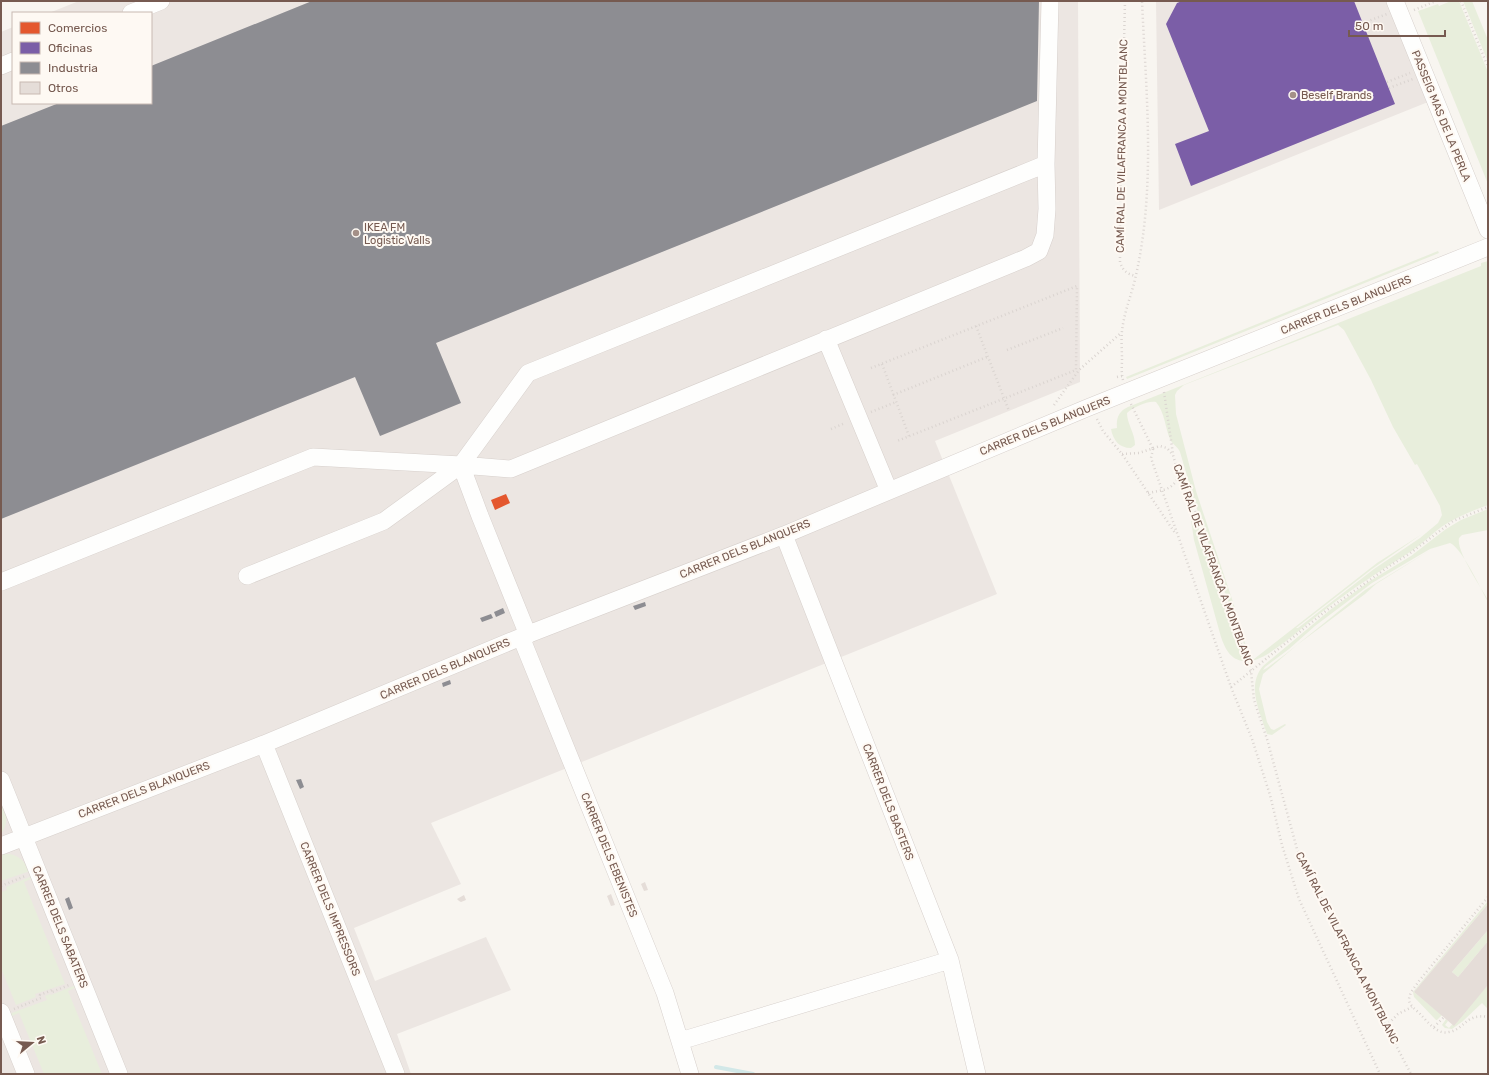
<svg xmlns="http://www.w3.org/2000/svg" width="1489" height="1075" font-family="Rubik,sans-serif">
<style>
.industrial{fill:#ece6e2}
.green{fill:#e8eedc;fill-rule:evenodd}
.shops{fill:#e4572e}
.offices{fill:#7b5ea7}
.industry{fill:#8d8d92}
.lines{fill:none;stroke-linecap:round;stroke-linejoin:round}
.stream{stroke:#d2e8e8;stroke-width:4}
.building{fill:#e5ddd8}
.minor-casing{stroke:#d7d0cc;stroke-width:18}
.path{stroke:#dad4d0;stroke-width:2.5;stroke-dasharray:1 3;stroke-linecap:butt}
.minor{stroke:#fefefd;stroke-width:17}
.poi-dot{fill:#a49088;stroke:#fef9f3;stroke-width:1.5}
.labels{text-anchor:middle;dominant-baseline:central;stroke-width:4;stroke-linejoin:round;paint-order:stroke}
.poi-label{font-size:11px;fill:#765a50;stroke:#fef9f3;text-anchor:start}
.street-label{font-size:11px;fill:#765a50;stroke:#fef9f3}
</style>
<rect width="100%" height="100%" fill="#f8f5f0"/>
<path class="industrial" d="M79,1H1078L1080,382L935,441L997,594L431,823L461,884L354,928L375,981L486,937L511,990L397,1034L411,1074H1V32L13,27V103H151V13H49Z
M1156,1H1387L1428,102L1159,210Z"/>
<path class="green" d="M1451,1H1459L1488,72V184L1418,11L1438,4L1439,6Z
M1463,1H1472L1488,40V62Z
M1438,251L1439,253L1127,379L1126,377Z
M1488,261V505C1474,510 1459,516 1446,524C1434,531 1425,542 1413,550C1382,570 1351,589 1322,612C1310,621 1263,664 1250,660L1224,590L1195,503L1180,452C1178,447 1172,444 1170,439C1165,427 1165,413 1156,402C1149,400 1133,407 1127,413C1127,424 1135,433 1135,445L1131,448C1119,448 1113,440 1111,429L1117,428C1116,418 1119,411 1128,407L1481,266V263ZM1338,325L1344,330L1371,380L1393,427L1415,465L1417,464L1440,506L1442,515L1438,523L1420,538L1374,569L1298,628H1296L1372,569L1422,534L1377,563L1254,659L1249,654L1241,632L1234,605L1196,491L1176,414L1175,395L1177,391L1184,385Z
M1191,507L1210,559L1244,661C1230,660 1225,648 1221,637L1194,540L1190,513Z
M1488,509V530L1462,535L1459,538C1456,551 1481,587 1488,600V602C1481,589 1462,548 1450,543L1430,549L1372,583L1315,626L1289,649L1265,667L1263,670L1267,668L1287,653L1365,590L1432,549L1376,584L1365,594L1297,645L1263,674L1259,689L1267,722L1271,729L1274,730L1285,724L1286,725L1272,735L1267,734C1260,712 1246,686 1263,666L1330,610L1370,581L1411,556L1446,529L1461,520Z
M4,806C7,817 8,825 1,834V808Z
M1,854C15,852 24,859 30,871L1,881Z
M32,876L33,878L24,882L65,984L35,994L36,997L16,1005L1,968V892L7,890L6,887Z
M1488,901V904L1414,992L1442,1015L1437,1020H1436L1414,997L1413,992Z
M1488,930V941L1458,977L1452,972Z
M76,985L77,987L68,991L102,1074H44L19,1013L10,1017L9,1014L47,1000L45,996L50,994L51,995Z
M1488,985V1009L1482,1003L1463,1021L1452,1029L1445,1028L1442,1025L1446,1019L1448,1021L1445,1025L1449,1028Z"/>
<path class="shops" d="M506,494L510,503L495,510L491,500Z"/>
<path class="offices" d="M1182,1H1354L1395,104L1191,186L1175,144L1209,131L1166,24L1177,3Z"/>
<path class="industry" d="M312,1H1039L1037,101L436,343L461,403L380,436L355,377L1,519V126L59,103H151V66Z
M645,602L646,606L635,610L633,606Z
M503,608L505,613L496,617L494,612Z
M491,614L493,618L482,622L480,618Z
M450,680L451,684L443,687L442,683Z
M301,779L304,787L300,789L296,780Z
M69,897L73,908L69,910L65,899Z"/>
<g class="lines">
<path class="stream" d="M716,1067L753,1074"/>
</g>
<path class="building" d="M645,882L648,890L644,891L641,884Z
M611,894L615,905L611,906L607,896Z
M464,895L466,900L461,902L459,901L457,899Z
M1488,904V930L1452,972L1458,977L1488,941V985L1454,1026L1414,992Z"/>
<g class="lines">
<g class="minor-casing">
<path id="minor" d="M1395,1L1488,230
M131,13L161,1
M1,66L13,61
M826,339L889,491
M461,465L480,516L528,635
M784,535L950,960L977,1074
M247,576L384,521L461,465L528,373L1046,164
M1,582L313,457L461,465L511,469L1026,258L1039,251L1045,235L1047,209L1046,164L1050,1
M521,637L665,993L690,1074
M264,744L396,1074
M1,780L119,1074
M1,846L264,744L521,637L784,535L1087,408L1488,247
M1,1012L26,1074
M680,1041L950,960"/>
</g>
<path class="path" d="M1125,1L1120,212V262C1123,271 1127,274 1136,276
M1461,1L1488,67
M1414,10L1436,1
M1363,23L1387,14
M1387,82L1410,73
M1389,88L1413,79
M976,326L1009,411
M1007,350L1063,328
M882,364L909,436
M871,368L1077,286L1076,370L897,441
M1117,377L1122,376
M1123,380C1121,373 1122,365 1122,359C1122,350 1121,340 1122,331C1124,312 1132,294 1136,275C1156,186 1146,92 1142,1
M1164,392L1173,454
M893,395L987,357
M1131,404L1153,449
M1054,405L1079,370L1121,333
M871,412L896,402
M1097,419L1103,431L1122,454L1175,533
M831,429L845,423
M1153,449L1151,458L1162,490L1231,687L1252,739L1270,795L1282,845L1299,899L1380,1074
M1122,454L1139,453L1160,446L1167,448L1173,455L1179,476L1194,508L1232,620L1251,671L1254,700L1267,739L1297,849L1359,975L1411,1074
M1148,493C1162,490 1172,491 1179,476
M1231,687L1327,610L1391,565L1409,554L1453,521L1488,507
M1,886L25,876
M1488,897L1419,981C1415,987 1409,993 1409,1000C1410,1007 1417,1010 1421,1015C1428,1022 1437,1035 1449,1032C1465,1029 1466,1013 1488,1017
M14,1009L41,998L40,995L52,990V992L69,985
M1386,1026L1398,1014L1412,1007
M1434,1027L1444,1017"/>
<use href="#minor" class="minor"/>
</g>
<g class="poi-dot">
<circle cx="1293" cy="95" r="4"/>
<circle cx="356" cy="233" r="4"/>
</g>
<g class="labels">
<g class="poi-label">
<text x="1301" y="95">Beself Brands</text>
<text x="364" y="227">IKEA FM<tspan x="364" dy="13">Logistic Valls</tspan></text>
</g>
<g class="street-label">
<text transform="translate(1441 116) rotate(68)">PASSEIG MAS DE LA PERLA</text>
<text transform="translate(1122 146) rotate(-89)">CAMÍ RAL DE VILAFRANCA A MONTBLANC</text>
<text transform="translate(1346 305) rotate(-22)">CARRER DELS BLANQUERS</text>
<text transform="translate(1045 426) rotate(-22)">CARRER DELS BLANQUERS</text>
<text transform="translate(745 549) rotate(-22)">CARRER DELS BLANQUERS</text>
<text transform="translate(1213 565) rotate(70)">CAMÍ RAL DE VILAFRANCA A MONTBLANC</text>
<text transform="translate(445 669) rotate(-23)">CARRER DELS BLANQUERS</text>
<text transform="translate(144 790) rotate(-21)">CARRER DELS BLANQUERS</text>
<text transform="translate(888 802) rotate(69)">CARRER DELS BASTERS</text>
<text transform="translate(609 855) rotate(68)">CARRER DELS EBENISTES</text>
<text transform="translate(330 909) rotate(68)">CARRER DELS IMPRESSORS</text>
<text transform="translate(60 927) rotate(68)">CARRER DELS SABATERS</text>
<text transform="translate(1347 948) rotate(63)">CAMÍ RAL DE VILAFRANCA A MONTBLANC</text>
</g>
</g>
<rect width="1489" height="1075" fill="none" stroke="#765a50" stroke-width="4"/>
<rect x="12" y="12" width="140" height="92" fill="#fef9f3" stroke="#c8b9b2"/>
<rect x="20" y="22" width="20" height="12" fill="#e4572e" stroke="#c8b9b2"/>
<text x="48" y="32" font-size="12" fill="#765a50">Comercios</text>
<rect x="20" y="42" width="20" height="12" fill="#7b5ea7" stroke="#c8b9b2"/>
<text x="48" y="52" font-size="12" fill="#765a50">Oficinas</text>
<rect x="20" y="62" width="20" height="12" fill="#8d8d92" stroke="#c8b9b2"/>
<text x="48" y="72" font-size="12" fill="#765a50">Industria</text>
<rect x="20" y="82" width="20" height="12" fill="#e5ddd8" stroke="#c8b9b2"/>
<text x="48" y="92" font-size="12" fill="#765a50">Otros</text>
<g transform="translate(32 1043) rotate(72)" stroke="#fef9f3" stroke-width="3" paint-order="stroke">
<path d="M0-3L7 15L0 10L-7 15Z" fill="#765a50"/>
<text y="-6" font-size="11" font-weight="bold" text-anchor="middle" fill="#765a50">N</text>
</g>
<path d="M1349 30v6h96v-6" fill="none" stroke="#765a50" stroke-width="2"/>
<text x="1355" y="30" font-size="12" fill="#765a50" stroke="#fef9f3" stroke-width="3" paint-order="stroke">50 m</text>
</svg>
